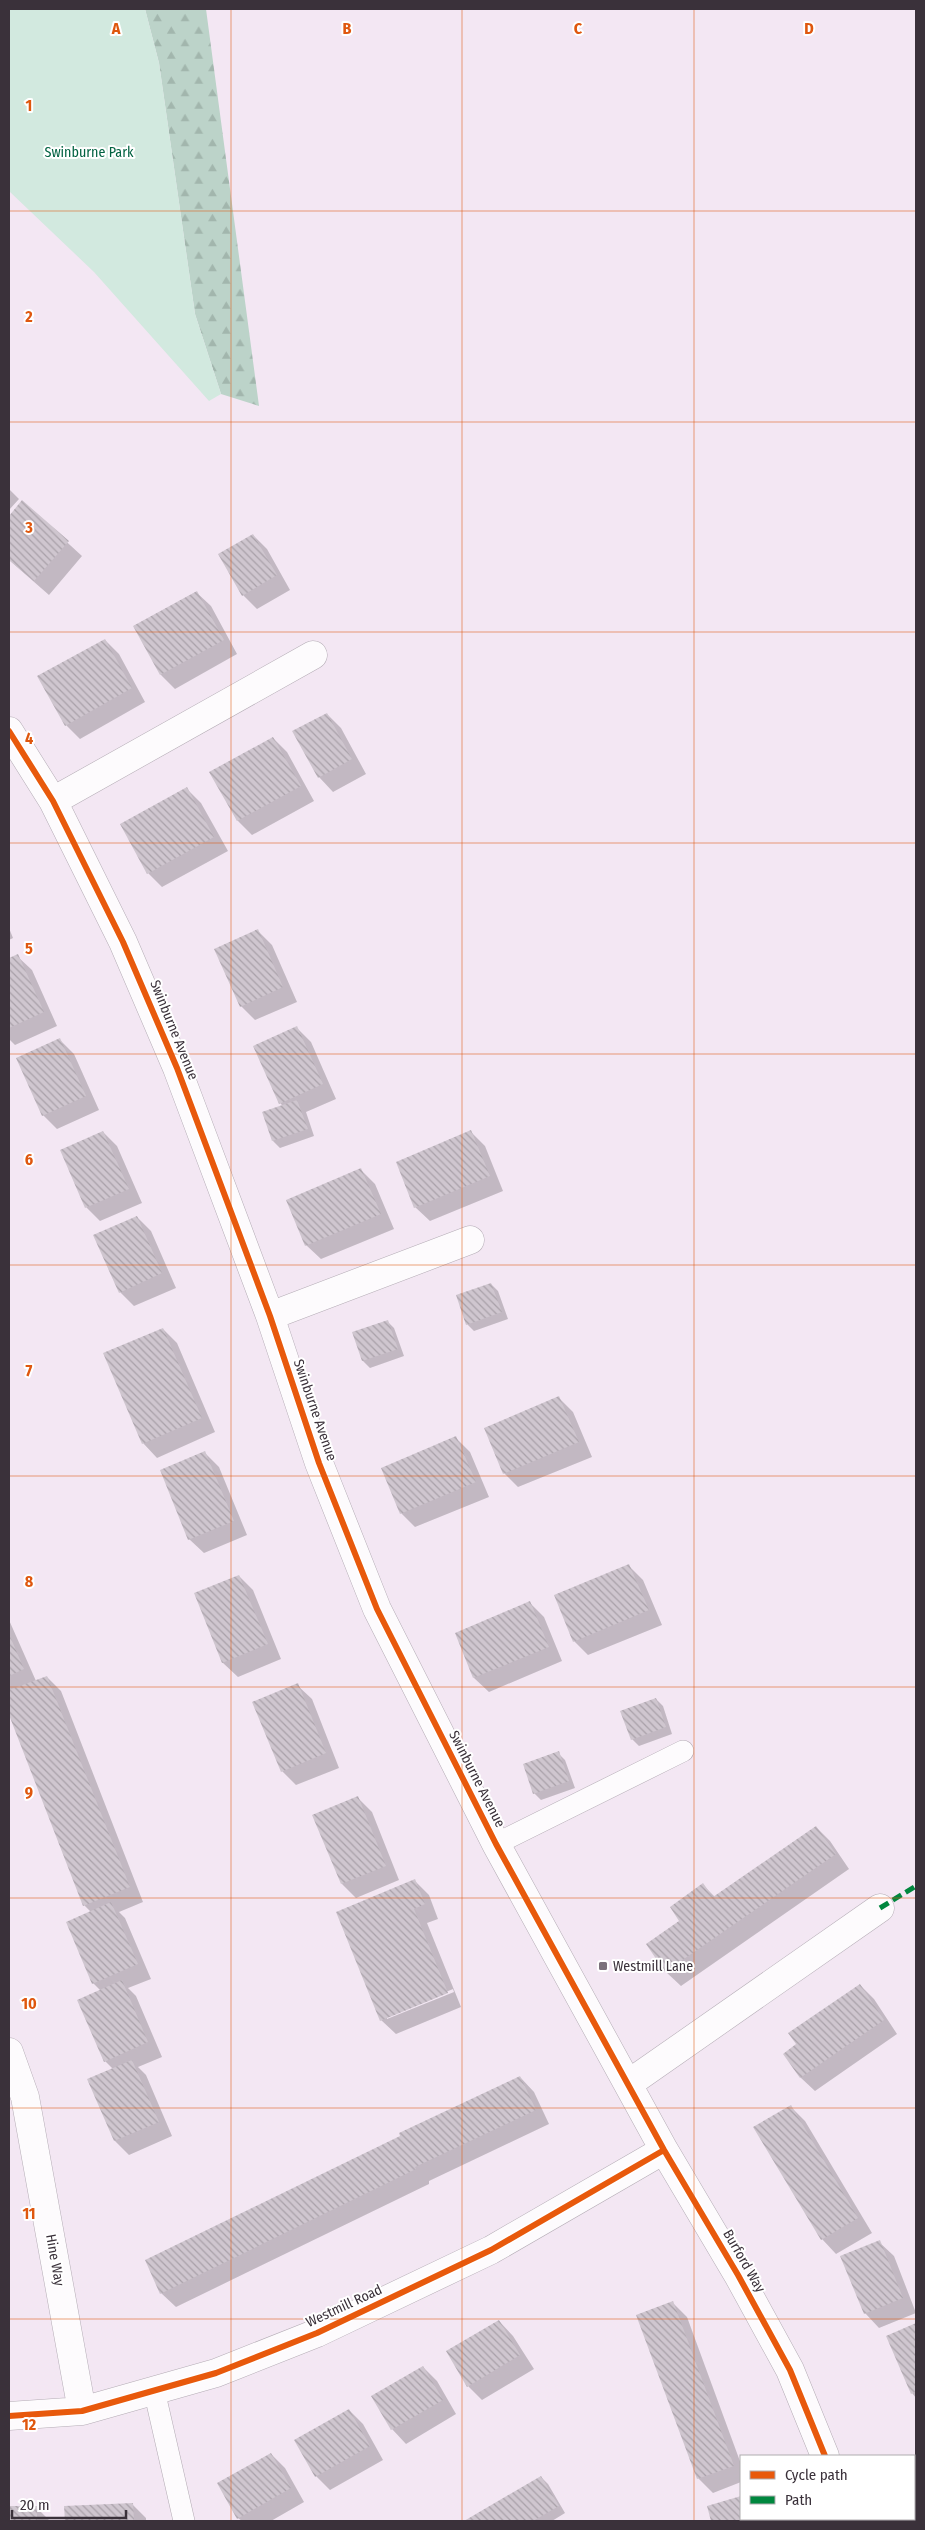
<svg xmlns="http://www.w3.org/2000/svg" width="925" height="2530" font-family="'Fira Sans Condensed',sans-serif">
<style>
.forest{fill:url(#forest-firs)}
.park{fill:#d2e9df}
.shadow{fill:#0003;fill-rule:evenodd}
.building{fill:url(#building-back-hatch)}
.lines{fill:none;stroke-linecap:round;stroke-linejoin:round}
.lane-casing{stroke:#b4acb5;stroke-width:22}
.street-casing{stroke:#b4acb5;stroke-width:29}
.lane{stroke:#fdfbfd;stroke-width:21}
.street{stroke:#fdfbfd;stroke-width:28}
.quiet{stroke:#00873e;stroke-width:5;stroke-dasharray:10 5;stroke-linecap:butt}
.cycleway-casing{stroke:#fff;stroke-width:9}
.cycleway{stroke:#e8590c;stroke-width:6}
.grid{fill:none;stroke:#df570e;stroke-width:1;stroke-opacity:0.55}
.poi-dot{fill:#7b717b;stroke:#fff;stroke-width:2}
.labels{text-anchor:middle;dominant-baseline:central;stroke-width:4;stroke-linejoin:round;paint-order:stroke}
.park-label{font-size:14px;fill:#016241;stroke:#fff}
.street-label{font-size:14px;fill:#3a313a;stroke:#fff}
.poi-label{font-size:14px;fill:#3a313a;stroke:#fff;text-anchor:start}
.grid-label{font-size:16px;text-anchor:middle;font-weight:bold;fill:#df570e;stroke:#fff;stroke-width:4;stroke-linejoin:round;paint-order:stroke}
</style>
<defs>
<pattern id="forest-firs" width="22" height="20" patternUnits="userSpaceOnUse" patternTransform="scale(1.25)"><rect width="22" height="20" fill="#bcd3c9"/><path d="M5 1l3.5 6h-7zM16 11l3.5 6h-7z" fill="#a2b6ad"/></pattern>
<pattern id="building-back-hatch" width="6" height="6" patternUnits="userSpaceOnUse" patternTransform="scale(1.25)"><rect width="6" height="6" fill="#cfc6cf"/><path d="M-1 5l2 2M0 0l6 6M5-1l2 2" fill="none" stroke="#a9a1a9"/></pattern>
</defs>
<rect width="100%" height="100%" fill="#f3e7f3"/>
<path class="forest" d="M145,9H206L259,406L221,394L195,314L159,63Z"/>
<path class="park" d="M9,9H145L159,63L195,314L221,394L209,401L94,272L9,191Z"/>
<path class="shadow" d="M9,489L19,499L9,510Z
M23,502L82,556L49,595L9,560V518Z
M253,535L267,549L290,590L257,609L243,595Z
M196,592L211,606L237,654L175,689L161,675L134,626Z
M105,640L119,654L145,702L80,739L66,725Z
M327,714L341,728L366,774L333,792L319,777Z
M273,738L287,752L314,801L252,835L238,821L211,772Z
M187,789L201,803L228,851L162,887L148,873Z
M9,928L13,938L9,940Z
M258,931L272,945L297,1002L255,1020L241,1006Z
M17,956L32,970L57,1026L15,1045L9,1039V960Z
M297,1028L311,1042L336,1099L306,1112L314,1136L280,1148L273,1141L263,1113L283,1106L280,1103Z
M60,1040L74,1054L99,1110L57,1129L43,1115Z
M103,1132L117,1146L142,1203L100,1221L86,1207Z
M471,1132L485,1146L503,1191L430,1221L415,1207Z
M361,1170L375,1184L394,1229L321,1259L306,1245Z
M137,1217L151,1231L176,1288L134,1306L120,1292Z
M491,1284L498,1291L508,1319L474,1331L467,1324Z
M387,1321L394,1328L404,1356L370,1368L363,1361L353,1333Z
M163,1329L177,1343L215,1432L157,1458L143,1443Z
M559,1398L573,1412L592,1457L518,1487L504,1473Z
M456,1438L470,1452L489,1497L415,1527L401,1513Z
M204,1452L219,1467L247,1535L204,1553L189,1539Z
M629,1566L643,1580L662,1625L588,1655L574,1641Z
M239,1576L253,1590L281,1659L238,1677L223,1663L195,1594Z
M530,1603L544,1617L562,1661L489,1692L474,1678L456,1633Z
M9,1620L36,1681L47,1677L61,1691L143,1902L119,1912L125,1918L151,1979L128,1988L136,1996L162,2057L138,2067L146,2075L172,2136L129,2155L115,2141L113,2069L105,2061L101,1991L93,1983L91,1912L84,1905L9,1712Z
M297,1685L312,1699L339,1768L296,1785L282,1771Z
M656,1699L663,1706L672,1734L639,1746L632,1739Z
M558,1753L565,1760L575,1788L541,1800L534,1793Z
M357,1797L372,1812L399,1880L356,1898L342,1884L314,1815Z
M816,1827L830,1841L849,1869L681,1986L666,1972L647,1944L680,1921L703,1885L715,1897Z
M414,1880L429,1895L438,1919L427,1923L461,2007L396,2034L381,2020ZM453,1989L454,1992L387,2019V2017Z
M860,1985L874,1999L897,2034L815,2091L800,2077L798,2045Z
M520,2077L534,2092L549,2124L429,2181V2184L176,2307L161,2293Z
M791,2107L805,2121L872,2233L836,2254L822,2239Z
M879,2242L894,2256L916,2313L879,2328L865,2313Z
M673,2303L687,2317L741,2464V2482L713,2493L698,2478Z
M499,2321L513,2336L534,2369L482,2400L468,2386Z
M916,2324V2398L912,2393L888,2336Z
M423,2367L437,2381L456,2414L406,2444L392,2429Z
M349,2410L363,2424L383,2460L330,2490L316,2476Z
M271,2454L285,2468L304,2502L271,2521H242L238,2518Z
M541,2477L548,2484L565,2513L552,2521H467Z
M741,2498V2519H758L759,2521H712L708,2507Z
M132,2504L146,2518V2521H66L65,2508Z
M9,2508H37L50,2521H9Z"/>
<path class="building" d="M22,500L69,541L34,581L9,560V516Z
M253,534L277,575L242,596L218,554Z
M197,591L224,640L160,675L133,626Z
M105,639L132,688L65,726L37,676Z
M327,713L352,759L318,778L292,731Z
M273,737L301,786L237,821L209,772Z
M187,787L214,837L147,874L120,824Z
M258,929L283,987L240,1007L214,949Z
M18,954L44,1012L9,1028V958Z
M297,1026L323,1084L279,1104L253,1046Z
M60,1038L86,1096L42,1116L16,1058Z
M297,1100L308,1129L272,1141L262,1112Z
M471,1130L490,1176L414,1208L396,1162Z
M103,1131L129,1189L85,1208L60,1150Z
M361,1168L381,1214L305,1246L286,1200Z
M137,1216L162,1273L119,1293L93,1235Z
M491,1283L502,1312L466,1325L456,1295Z
M388,1320L398,1349L362,1361L352,1332Z
M163,1328L202,1418L142,1444L103,1353Z
M559,1396L579,1442L503,1474L484,1428Z
M456,1436L476,1482L400,1514L381,1468Z
M205,1451L234,1521L188,1540L160,1470Z
M629,1564L649,1610L573,1642L554,1595Z
M239,1575L268,1644L222,1663L194,1593Z
M530,1601L549,1647L473,1678L455,1633Z
M9,1634L24,1669L9,1676Z
M47,1676L130,1887L83,1906L9,1715V1690Z
M298,1683L326,1753L281,1772L252,1702Z
M656,1698L666,1727L631,1740L620,1711Z
M559,1751L569,1781L533,1794L523,1764Z
M358,1796L386,1866L341,1884L312,1815Z
M816,1826L836,1854L665,1972L646,1944L679,1921L670,1907L703,1883L713,1897Z
M415,1879L425,1904L414,1909L448,1993L380,2021L336,1912Z
M111,1902L138,1964L92,1984L66,1922Z
M122,1980L148,2042L104,2062L77,2000Z
M860,1984L884,2020L800,2078L783,2054L796,2044L788,2033Z
M132,2060L159,2122L114,2141L87,2079Z
M520,2076L536,2110L415,2167L416,2169L160,2294L145,2260L400,2136L399,2133Z
M791,2105L858,2218L821,2240L753,2127Z
M880,2240L903,2298L864,2314L840,2256Z
M673,2301L734,2466L697,2479L636,2315Z
M499,2320L520,2355L467,2387L446,2351Z
M916,2323V2391L911,2394L886,2336Z
M423,2366L443,2400L391,2430L371,2396Z
M349,2409L370,2446L315,2477L294,2440Z
M271,2453L291,2488L237,2519L217,2483Z
M541,2476L559,2506L533,2521H464Z
M741,2496V2519H748L749,2521H711L707,2506Z
M133,2503L134,2521H65L64,2506Z
M9,2506H37V2521H9Z"/>
<g class="lines">
<g class="lane-casing">
<path id="lane" d="M496,1844L683,1751
M154,2390L184,2521"/>
</g>
<g class="street-casing">
<path id="street" d="M9,731L53,801L123,942L177,1068L270,1316L319,1463L377,1609L496,1844L664,2150L738,2275L790,2370L825,2456
M53,801L313,655
M270,1316L470,1240
M9,2052L25,2097L82,2411
M628,2084L880,1908
M9,2416L82,2411L216,2373L317,2333L491,2250L664,2150
M844,2519L845,2521"/>
</g>
<use href="#lane" class="lane"/>
<use href="#street" class="street"/>
<path class="quiet" d="M880,1908L916,1886"/>
<g class="cycleway-casing">
<path id="cycleway" d="M9,731L53,801L123,942L177,1068L270,1316L319,1463L377,1609L496,1844L664,2150L738,2275L790,2370L825,2456
M9,2416L82,2411L216,2373L317,2333L491,2250L664,2150"/>
</g>
<use href="#cycleway" class="cycleway"/>
</g>
<path class="grid" d="M231,9V2521M462,9V2521M694,9V2521M9,211H916M9,422H916M9,632H916M9,843H916M9,1054H916M9,1265H916M9,1476H916M9,1687H916M9,1898H916M9,2108H916M9,2319H916"/>
<rect class="poi-dot" x="598" y="1961" width="10" height="10" rx="2.5"/>
<g class="labels">
<g class="park-label">
<text x="89" y="152">Swinburne Park</text>
</g>
<g class="street-label">
<text transform="translate(174 1030) rotate(68)">Swinburne Avenue</text>
<text transform="translate(315 1410) rotate(71)">Swinburne Avenue</text>
<text transform="translate(477 1779) rotate(63)">Swinburne Avenue</text>
<text transform="translate(55 2260) rotate(80)">Hine Way</text>
<text transform="translate(744 2261) rotate(60)">Burford Way</text>
<text transform="translate(344 2306) rotate(-25)">Westmill Road</text>
</g>
<g class="poi-label">
<text x="613" y="1966">Westmill Lane</text>
</g>
</g>
<g class="grid-label">
<text x="116" y="34">A</text>
<text x="347" y="34">B</text>
<text x="578" y="34">C</text>
<text x="809" y="34">D</text>
<text x="29" y="111">1</text>
<text x="29" y="322">2</text>
<text x="29" y="533">3</text>
<text x="29" y="744">4</text>
<text x="29" y="954">5</text>
<text x="29" y="1165">6</text>
<text x="29" y="1376">7</text>
<text x="29" y="1587">8</text>
<text x="29" y="1798">9</text>
<text x="29" y="2009">10</text>
<text x="29" y="2219">11</text>
<text x="29" y="2430">12</text>
</g>
<rect width="925" height="2530" fill="none" stroke="#3a313a" stroke-width="20"/>
<rect x="740" y="2455" width="175" height="65" fill="#ffffff" stroke="#b0adb0"/>
<rect x="750" y="2471" width="25" height="8" fill="#e8590c" stroke="#b0adb0"/>
<text x="785" y="2480" font-size="15" fill="#3a313a">Cycle path</text>
<rect x="750" y="2496" width="25" height="8" fill="#00873e" stroke="#b0adb0"/>
<text x="785" y="2505" font-size="15" fill="#3a313a">Path</text>
<path d="M12 2510v8h114v-8" fill="none" stroke="#3a313a" stroke-width="2.5"/>
<text x="20" y="2510" font-size="15" fill="#3a313a" stroke="#ffffff" stroke-width="4" paint-order="stroke">20 m</text>
</svg>
